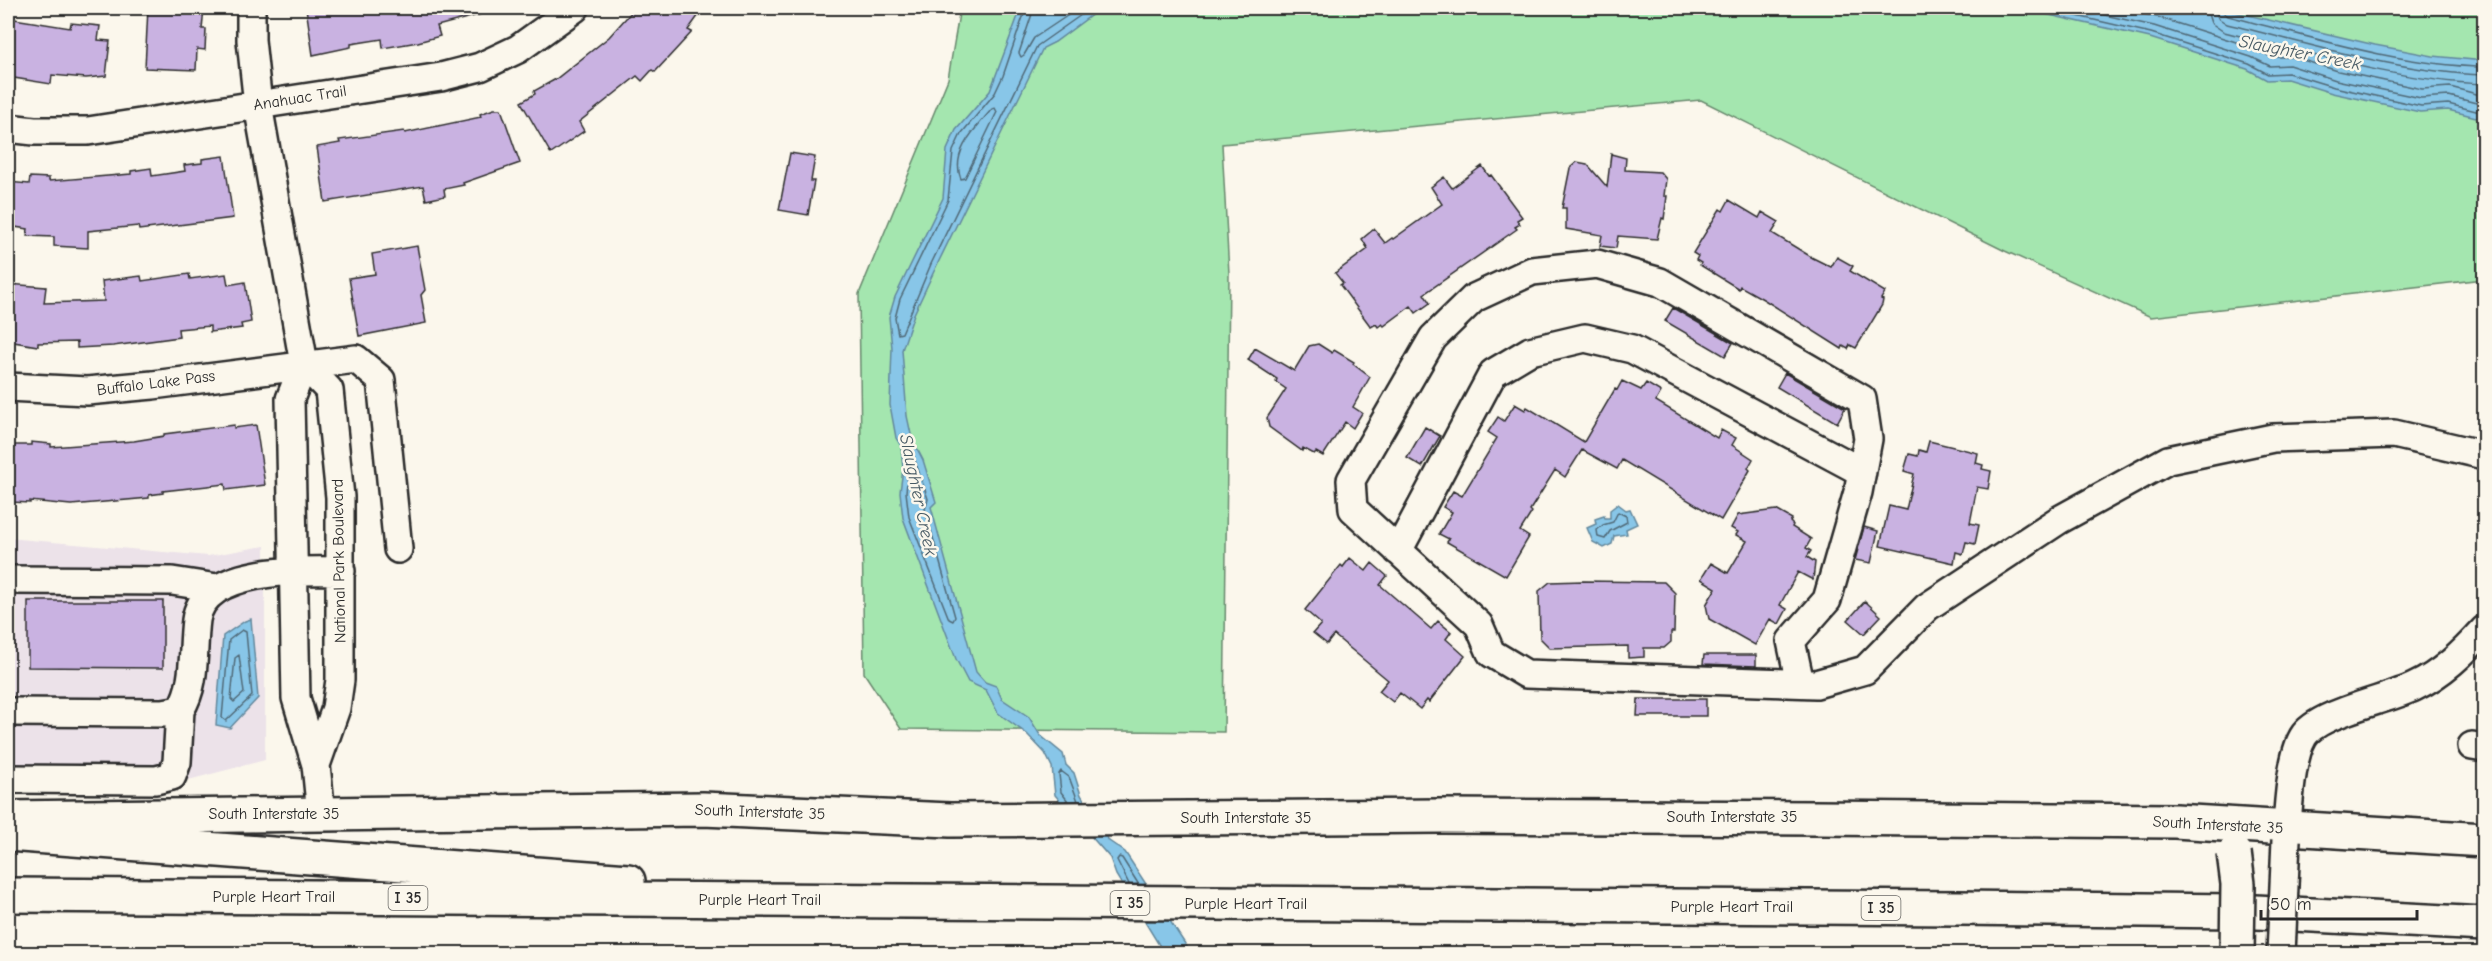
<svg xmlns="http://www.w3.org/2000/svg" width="2492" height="961" font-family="'Comic Neue',sans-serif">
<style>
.built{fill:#ece2e9}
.green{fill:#a4e6af;stroke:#68886d;stroke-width:1.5}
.water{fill:#88c6e8;stroke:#63889c;stroke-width:1.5}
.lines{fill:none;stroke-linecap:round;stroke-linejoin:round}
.shore{stroke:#506977;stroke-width:1.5}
.building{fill:#c9b2e1;stroke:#2b2b2b;stroke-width:1.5}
.minor-casing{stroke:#2b2b2b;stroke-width:32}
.major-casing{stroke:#2b2b2b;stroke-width:38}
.highway-casing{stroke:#2b2b2b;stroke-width:38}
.minor{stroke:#fbf7ec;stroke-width:27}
.major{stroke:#fbf7ec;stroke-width:33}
.highway{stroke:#fbf7ec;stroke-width:33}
.minor-bridge-casing{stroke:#2b2b2b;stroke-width:32;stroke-linecap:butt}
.major-bridge-casing{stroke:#2b2b2b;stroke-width:38;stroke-linecap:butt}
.minor-bridge{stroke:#fbf7ec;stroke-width:27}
.major-bridge{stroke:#fbf7ec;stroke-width:33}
.labels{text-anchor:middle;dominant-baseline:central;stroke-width:5;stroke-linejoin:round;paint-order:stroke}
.shield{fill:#fbf7ec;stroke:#696865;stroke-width:1.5}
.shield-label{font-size:15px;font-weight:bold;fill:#2b2b2b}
.street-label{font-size:16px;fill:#2b2b2b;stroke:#fbf7ec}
.water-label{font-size:18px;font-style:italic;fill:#475a64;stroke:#fbf7ec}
</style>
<rect width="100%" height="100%" fill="#fbf7ec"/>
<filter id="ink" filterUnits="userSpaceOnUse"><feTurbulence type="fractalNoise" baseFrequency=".0167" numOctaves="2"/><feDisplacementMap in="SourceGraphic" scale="12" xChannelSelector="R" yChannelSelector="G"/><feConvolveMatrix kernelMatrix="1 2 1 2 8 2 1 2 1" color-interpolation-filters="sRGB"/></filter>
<g filter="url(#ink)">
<path class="built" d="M8,538L208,556L265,546V760L173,784L8,782Z"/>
<path class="green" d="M960,8H2484V279L2151,317L2005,251L1701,100L1222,144L1229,274L1224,732L901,729L864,673L859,294L948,79Z"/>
<path class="water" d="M1021,8H1101L1055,42L1043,48L936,267L914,314L902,350L907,416L912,439L923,460L936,502L931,507L976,672L985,682L996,686L1002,699L1029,717L1040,735L1063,754L1066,765L1074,773L1081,795L1109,841L1125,852L1191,953H1164L1116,875L1110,858L1055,795L1052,767L1045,753L1027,734L998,713L986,690L968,682L956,659L903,518L900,492L903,469L901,446L896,438L890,405L892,348L889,317L895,297L943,198L947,150L956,130L990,91Z
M2019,8H2218L2375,45L2433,56L2484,61V119L2448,110L2420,112L2332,93L2287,79L2267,80L2247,69L2150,38Z
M1618,504L1626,510L1630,509L1637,524L1626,529L1627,534L1614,536L1612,544L1604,548L1593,542L1587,528L1596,524L1595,519L1604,516L1605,518H1610V510Z
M251,619L258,698L230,728L216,725L223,636L245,621Z"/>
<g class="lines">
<path class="shore" d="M1026,8L1003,76L995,93L961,134L953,151L948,200L900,299L895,318L898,334L902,333L931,264L1037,46L1091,8
M1034,8L1019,53L1021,57L1024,55L1034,38L1079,8
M2042,8L2151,33L2249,64L2268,74L2288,73L2334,87L2421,106L2448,104L2484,113
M2073,8L2154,26L2251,57L2270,66L2289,65L2336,80L2421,98L2449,96L2484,105
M2115,8L2157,17L2255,48L2271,57H2293L2338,71L2422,89L2450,87L2484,96
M2206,8L2211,23L2224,32C2308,53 2397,81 2484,84
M2215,8L2218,18L2227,24C2311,44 2398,72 2484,75
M2223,8L2224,13L2228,16C2311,37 2398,65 2484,67
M995,108L997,112L965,178L961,179C950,152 976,128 992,109Z
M910,454L913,455L928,499L925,509L955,617L953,621L949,619L909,517L906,492Z
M1618,512L1626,516L1627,522L1610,531L1605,539L1598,537L1597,530L1603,525L1613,522Z
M242,630L246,632L252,696L226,721L222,718L229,640Z
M239,655L244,693L234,702L231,699L235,658Z
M1068,801L1061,792L1059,774L1061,771L1069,777L1078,801
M1129,884L1117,860L1119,857L1122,858L1139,885"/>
</g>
<path class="building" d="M148,8H204L202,29H206L205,50L197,49L196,70L145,68Z
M306,8H485L486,13L437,26L440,36L418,42L383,48L382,39L351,44V47L313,55Z
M635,8H704L688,30L692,32L655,72L652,70L642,81L637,76L579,122L584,131L551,154L521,102L535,94L534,91L556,79L609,37Z
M8,18L70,28L71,23L100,26L98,40L110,41L106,76L86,78L52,75L51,84L8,77Z
M494,109H501L520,163L463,183L464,185L444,189L445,196L426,200L423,186L325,202L317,147L340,143L339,140L404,131L405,133L481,117L480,114Z
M790,153L815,157L811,181H814L808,215L779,210Z
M1611,154L1626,158L1625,170L1660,172L1666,179L1664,196H1667L1664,219L1662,218L1657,239L1618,236L1616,248L1600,246L1602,235L1566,229V208H1562L1570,168L1577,162L1587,164L1607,187Z
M224,156L233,218L139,230L138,226L88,231V248L54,246V237L27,236L28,229L8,226V182L29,184L30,177L49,178V181L131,174V171L151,168L152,176L185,171L184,165L202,163V159Z
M1482,166L1489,176L1491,175L1522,217L1517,220L1520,224L1515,227L1517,229L1424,294L1430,303L1416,313L1411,306L1384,326L1382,324L1378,327L1376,324L1371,327L1340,285L1343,283L1335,273L1368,249L1362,239L1374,229L1385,243L1392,238L1393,239L1442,204L1431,187L1444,177L1452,188Z
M1729,200L1759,218L1762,212L1779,222L1772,233L1813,258L1831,267L1837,257L1853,266L1850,271L1885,292L1881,299L1883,300L1882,305L1856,348L1850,345L1848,349L1843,346L1842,349L1763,299L1740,286L1739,289L1700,265L1701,263L1696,260L1698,256L1693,253L1720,209L1723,211Z
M417,246L425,290L421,295L426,323L359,336L349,278L375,274L372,254Z
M189,274L190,279L226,274L228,285L245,282L251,322L241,324L242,328L210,332V326L178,329L179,337L113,346L77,348V342L38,343V346L8,341V284L46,287L44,303L104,301L102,281L141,276L142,281Z
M1673,308L1733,343L1725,356L1665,321Z
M1318,344L1332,353L1334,350L1354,362L1353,364L1370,377L1353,407L1362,413L1353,428L1345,422L1323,456L1316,452L1314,454L1303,448L1302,451L1269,427L1267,418L1286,389L1276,382L1277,379L1248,360L1255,348L1294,371L1309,346Z
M1785,373L1845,408L1837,423L1777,387Z
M1622,381L1641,390L1646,383L1661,392L1656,401L1717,438L1721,430L1736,438L1732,445L1753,459L1748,468L1750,470L1721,520L1622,460L1617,469L1582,450L1565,477L1555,470L1530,510L1532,512L1520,531L1529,537L1506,576L1447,542L1449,539L1439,534L1452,512L1443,507L1453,491L1462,496L1497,438L1488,432L1498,417L1504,421L1515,404L1525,410L1527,407L1584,442L1615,389L1617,390Z
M234,425V428L256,425L265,485L226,490L225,484L163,491V493L149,495V498L71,505L30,501V503L11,502L14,445H31V442L51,444V447L134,441L164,436V434Z
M1425,427L1440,436L1422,467L1407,458Z
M1929,441L1978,453L1976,463L1983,465L1982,469L1991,471L1988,489L1977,487L1970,523L1979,525L1975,544L1966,542L1963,554L1956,552L1954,563L1880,546L1889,506L1906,510L1914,474L1904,471L1909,454L1918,456L1919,450L1926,452Z
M1776,510L1792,519L1790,522L1793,525L1792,527L1811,539L1806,548L1811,551L1807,557L1815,562L1813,580L1798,572L1780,605L1787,609L1779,624L1770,619L1755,645L1709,619L1706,605L1716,588L1701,579L1711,563L1728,573L1747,541L1736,535L1738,532L1731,528L1738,515Z
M1864,527L1878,531L1871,563L1855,560Z
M1350,558L1366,571L1372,563L1387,576L1380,585L1431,629L1438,621L1451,632L1446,639L1465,656L1429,702L1427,700L1420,709L1400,693L1393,702L1379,691L1388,680L1334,635L1327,644L1313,633L1321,624L1305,610L1341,565L1343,567Z
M1583,581L1664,582L1675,593L1674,632H1671V642L1664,648H1644V657L1628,658V646L1550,648L1540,638L1539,591L1550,582Z
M28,601H163V668L28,667Z
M1865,601L1881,616L1864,634L1848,620Z
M1704,655H1756V666L1703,664Z
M1638,699H1706V716H1637Z"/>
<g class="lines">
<g class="minor-casing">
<path id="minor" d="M251,8V40L258,105L304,364L290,399L296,698L316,765L321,814
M8,128L34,131H88L441,77L480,67L518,49L575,8
M304,364L329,390L340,497V680L336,708L316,765
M8,387L87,391L153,385L356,359L381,380L398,549
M1398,551L1493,373L1530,351L1585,338L1632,349L1862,472
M8,580L172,581L217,588
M1800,683L1791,641L1827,600L1858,492L1868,439L1862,399L1660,282L1597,264L1532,271L1474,298L1433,338L1351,480L1353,509L1479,625L1491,653L1526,674L1816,684L1865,670L1927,607L2059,520L2168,460L2273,438L2394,434L2484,455
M8,712L163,713L180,710C197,683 192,651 196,620C203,567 301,570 341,571
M2472,746L2484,748
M8,779L156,780L172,776L177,762L180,710
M2286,840C2288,814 2290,759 2303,737C2317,713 2387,700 2414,687C2442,674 2464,652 2484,630"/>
</g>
<g class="major-casing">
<path id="major" d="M8,818L703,809L950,820L1441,816L1816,818L2175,821L2484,840"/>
</g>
<g class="highway-casing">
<path id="highway" d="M8,834L628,881
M8,895L1959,908L2237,911L2484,924"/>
</g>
<use href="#minor" class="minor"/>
<use href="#major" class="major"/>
<use href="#highway" class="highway"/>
<g class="minor-bridge-casing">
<path id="minor-bridge" d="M2281,954L2286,840"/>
</g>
<g class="major-bridge-casing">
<path id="major-bridge" d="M2234,853L2238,884L2237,954"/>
</g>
<use href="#minor-bridge" class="minor-bridge"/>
<use href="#major-bridge" class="major-bridge"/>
</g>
</g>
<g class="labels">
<g class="shield">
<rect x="388.5" y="886" width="39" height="24" rx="4.5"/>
<rect x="1110.5" y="891" width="39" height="24" rx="4.5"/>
<rect x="1861.5" y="896" width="39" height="24" rx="4.5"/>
</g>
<g class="shield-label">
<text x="408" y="898">I 35</text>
<text x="1130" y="903">I 35</text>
<text x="1881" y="908">I 35</text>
</g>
<g class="street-label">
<text transform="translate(300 98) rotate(-9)">Anahuac Trail</text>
<text transform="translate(156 383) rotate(-7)">Buffalo Lake Pass</text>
<text transform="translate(339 561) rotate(-91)">National Park Boulevard</text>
<text transform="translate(760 812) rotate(2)">South Interstate 35</text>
<text x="274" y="814">South Interstate 35</text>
<text x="1732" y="817">South Interstate 35</text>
<text x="1246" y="818">South Interstate 35</text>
<text transform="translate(2218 825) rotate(3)">South Interstate 35</text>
<text x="274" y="897">Purple Heart Trail</text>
<text x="760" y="900">Purple Heart Trail</text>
<text x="1246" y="904">Purple Heart Trail</text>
<text x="1732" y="907">Purple Heart Trail</text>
</g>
<g class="water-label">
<text transform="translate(2300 53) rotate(11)">Slaughter Creek</text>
<text transform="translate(918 495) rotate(78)">Slaughter Creek</text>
</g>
</g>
<rect width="2492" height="961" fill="none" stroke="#fbf7ec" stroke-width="30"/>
<rect x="15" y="15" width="2462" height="931" fill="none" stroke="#2b2b2b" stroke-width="2" filter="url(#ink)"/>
<path d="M2261 910v9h156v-9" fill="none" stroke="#2b2b2b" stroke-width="3"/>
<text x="2270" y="910" font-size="18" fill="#2b2b2b" stroke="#fbf7ec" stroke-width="4.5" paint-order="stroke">50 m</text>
</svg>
